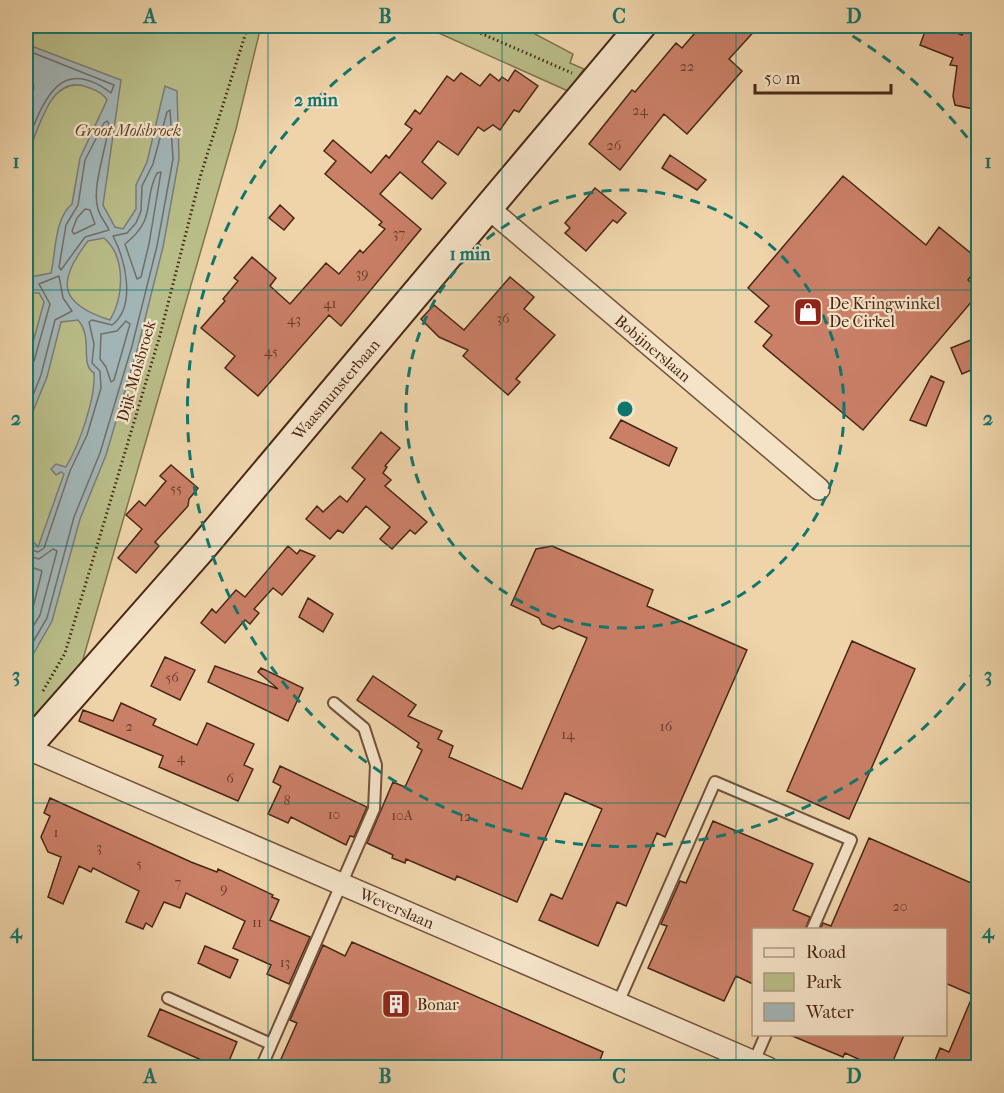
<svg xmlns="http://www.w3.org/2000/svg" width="1004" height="1093" font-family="'IM FELL French Canon',serif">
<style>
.green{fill:#b9bd88;stroke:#80724f;stroke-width:1.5}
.water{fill:#a1b5b6;stroke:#7d7c76;stroke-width:1.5;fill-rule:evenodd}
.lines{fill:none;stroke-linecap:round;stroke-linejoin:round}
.shore{stroke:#746e66;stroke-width:1.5}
.building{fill:#ca7f67;stroke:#482716;stroke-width:1.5}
.lane-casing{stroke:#72523b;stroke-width:14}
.street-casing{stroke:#72523b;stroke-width:24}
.secondary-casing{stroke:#482716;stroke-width:32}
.path{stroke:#482716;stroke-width:3;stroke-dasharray:1.5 3;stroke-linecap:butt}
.lane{stroke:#f5e3c8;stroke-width:10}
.street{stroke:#f5e3c8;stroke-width:21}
.secondary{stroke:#f5e3c8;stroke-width:28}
.grid{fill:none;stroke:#0f766e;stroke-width:1.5;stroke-opacity:0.55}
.ring{fill:none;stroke:#0f766e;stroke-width:3;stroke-dasharray:10 8}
.labels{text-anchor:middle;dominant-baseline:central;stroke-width:4.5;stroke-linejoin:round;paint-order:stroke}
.number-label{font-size:14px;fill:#683d2a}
.park-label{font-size:16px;font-style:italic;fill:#5f452d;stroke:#f5e3c8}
.poi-label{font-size:16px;fill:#482716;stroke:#f5e3c8;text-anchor:start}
.street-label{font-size:16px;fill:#482716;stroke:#f5e3c8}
.centre{fill:#0f766e;stroke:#f5e3c8;stroke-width:3}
.ring-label{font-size:18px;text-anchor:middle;font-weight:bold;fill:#0f766e;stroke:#f5e3c8;stroke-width:4.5;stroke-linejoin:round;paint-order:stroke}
.neatline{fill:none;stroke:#0f766e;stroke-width:2}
.grid-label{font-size:20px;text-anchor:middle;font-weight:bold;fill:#0f766e}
</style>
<rect width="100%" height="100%" fill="#efd4aa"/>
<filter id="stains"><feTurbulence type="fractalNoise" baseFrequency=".00333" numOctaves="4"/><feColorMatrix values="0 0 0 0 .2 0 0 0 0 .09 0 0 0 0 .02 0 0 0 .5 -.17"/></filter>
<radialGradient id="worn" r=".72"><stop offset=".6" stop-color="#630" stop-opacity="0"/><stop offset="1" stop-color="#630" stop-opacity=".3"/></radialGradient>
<path class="green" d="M26,26H261L236,129L81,666L26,725Z
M423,26H520L573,54L570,63L584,69L568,91Z"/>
<path class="water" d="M26,44L121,80L103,205L115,227L123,229L136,209V185L147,162L165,86L177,91L179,159L163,247L138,347L106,455L80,519L52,621L26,667V543L31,539L38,547L64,474L61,472L56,475L51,469L56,464L66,467C79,445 96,398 94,373C79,364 94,339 78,320L61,322L47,377L29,421L26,448V368L44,302L39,293H26V275L31,277L51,273C56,252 54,219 72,204L80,158L107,100C102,92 93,89 84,86C48,76 38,134 26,158V108L34,88L32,75L26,72ZM104,238C126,257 124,296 110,320C59,304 56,282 88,241Z"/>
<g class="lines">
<path class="shore" d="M26,50L114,85L111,93C58,53 43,104 26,144
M107,121L109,124C107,147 91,188 98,209C100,217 106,223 109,230L85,237L61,270L59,267L66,225L78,205L85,160L104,123Z
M161,172L149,244L141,277L137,279L125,244C158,218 142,202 157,173Z
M85,209L90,210L95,224L74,234L72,231L77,218Z
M126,321L130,324L114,380L111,382L106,367L100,359L101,334L117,331Z
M26,366L34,361L50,304L39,284L59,276L63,298L72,311L55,320L41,375L26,413
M26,548L38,552L44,548L70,471L87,435L101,388L100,371L92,363L94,344L89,322L92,320L112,325C137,306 125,259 113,236L127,233L136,223L141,211L142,186L153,164L167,112L170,110L173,159L157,246L132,346L100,453L74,517L47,618L26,654
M26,555L39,559L53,549L57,551L40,615L26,638
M26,565L42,571L32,612L26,621"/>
</g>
<path class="building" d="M701,26H759L729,59L742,71L687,134L664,114L620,170L589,144L632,90L635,92L676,43L682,48Z
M927,26H938L962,35L965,29L978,35V110L955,105L953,96L957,66L950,65L953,58L920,45Z
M515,70L538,86L519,112L514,110L500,130L493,125L484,131L478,127L458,155L438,141L422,162L446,183L432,199L400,172L380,194L421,229L341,326L329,315L258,396L225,368L235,356L201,328L225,301L223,299L238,281L234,278L252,257L276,278L270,286L290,304L326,263L339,274L360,250L363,253L385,229L379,225L382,222L325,174L336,161L324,151L333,140L371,173L386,155L389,158L412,129L405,124L415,110L420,114L447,76L454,81L461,73L480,86L490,74L499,81L502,77L508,81Z
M670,155L706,180L697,190L662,168Z
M843,176L926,245L939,227L978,259V267L968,280L978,289V294L863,430L763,346L772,335L755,322L769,306L748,288Z
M595,188L626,213L617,223L613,220L586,251L565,233L570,228L565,223Z
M280,205L294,218L284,230L269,218Z
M510,277L534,297L524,309L555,335L516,379L520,382L508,395L463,356L468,350L439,337L421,319L434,305L464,330Z
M978,337V367L962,374L951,348Z
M931,376L944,382L926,426L910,420Z
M621,420L677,448L669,466L610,438Z
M381,432L400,448L385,466L387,467L383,473L391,480L385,486L427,522L415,534L410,530L392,549L380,539L390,527L366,506L343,533L338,530L330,539L306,519L317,506L323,512L340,496L347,502L365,479L352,468Z
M171,465L198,488L189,499L188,506L155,542L159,546L136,573L118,558L142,529L126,515L139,501L145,506L166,481L160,476Z
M288,546L297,554L300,550L315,556L282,595L273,588L254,609L259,613L250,624L245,620L225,643L201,623L212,609L216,613L236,590L245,597Z
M552,546L653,590L647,606L747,650L665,837L657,833L626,906L617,902L598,946L539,920L551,894L562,899L602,809L565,793L517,902L457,876L455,880L406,859L405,863L392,858L393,855L367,843L393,782L405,787L422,750L417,747L419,743L357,700L373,676L416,705L408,716L442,731L438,739L453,746L449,757L522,789L587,638L559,626L553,629L542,624L539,618L511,605L536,549Z
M308,598L333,614L323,632L299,617Z
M852,641L915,669L849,819L787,791Z
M165,657L195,670L180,700L151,686Z
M215,666L278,689L258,672L261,668L303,688L288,721L208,682Z
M121,703L156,719L153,725L197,745L207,723L254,744L244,765L253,769L238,801L159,767L163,756L79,721L83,710L113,721Z
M280,766L367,807L354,837L350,836L346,845L291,817L288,823L268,814L281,786L273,782Z
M50,798L191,862L217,872L218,869L273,895L272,897L279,900L270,920L310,937L289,984L267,974L271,965L233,948L245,921L186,893L180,908L164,902L152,927L146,923L143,929L126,922L139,891L93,868L91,872L79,866L63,904L48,897L61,857L48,852L41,837L50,816L44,813Z
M713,821L813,864L793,910L810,917L805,930H753V984L736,976L724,1001L648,968L667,926L661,924L680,881L686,883Z
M869,838L978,886V1068H932L940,1048L949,1052L973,995L945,983V930H820L823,923L831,926Z
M352,942L603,1052L597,1068H277L297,1023L290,1020L323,945L345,956Z
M205,946L238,960L230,978L198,963Z
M160,1009L237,1042L226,1068H219L148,1036Z
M790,1035H904L890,1068H878L845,1053L843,1057Z"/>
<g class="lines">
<g class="lane-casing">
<path id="lane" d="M168,998L271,1044
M618,1003L715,782L851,840L812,930
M753,1064L766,1034
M261,1068L374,809L376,765L364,728L334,703"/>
</g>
<g class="street-casing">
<g id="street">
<path id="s1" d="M487,207L819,489"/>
<path id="s2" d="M26,748L768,1068"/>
</g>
</g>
<g class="secondary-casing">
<g id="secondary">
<path id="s3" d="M26,748L202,548L641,26"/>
</g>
</g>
<path class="path" d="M464,26L572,73
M43,691L65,653L160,335L201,174L248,26"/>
<use href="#lane" class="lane"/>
<use href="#street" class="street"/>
<use href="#secondary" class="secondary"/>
</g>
<path class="grid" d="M268,26V1068M502,26V1068M736,26V1068M26,290H978M26,546H978M26,803H978"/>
<g class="ring">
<circle cx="625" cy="409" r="219"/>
<path d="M976 669A437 437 0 1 1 413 27M837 27A437 437 0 0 1 976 149"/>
</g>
<defs>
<g id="shop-square" transform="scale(1.5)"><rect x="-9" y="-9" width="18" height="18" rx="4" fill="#8f2418" stroke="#f5e3c8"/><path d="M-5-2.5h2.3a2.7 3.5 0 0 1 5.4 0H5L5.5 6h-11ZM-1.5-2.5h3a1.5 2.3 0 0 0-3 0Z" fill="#fff"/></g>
<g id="building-square" transform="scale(1.5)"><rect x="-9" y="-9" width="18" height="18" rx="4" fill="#8f2418" stroke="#f5e3c8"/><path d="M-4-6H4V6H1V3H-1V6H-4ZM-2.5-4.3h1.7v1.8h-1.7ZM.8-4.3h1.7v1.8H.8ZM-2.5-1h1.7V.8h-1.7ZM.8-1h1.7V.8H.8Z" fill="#fff"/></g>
</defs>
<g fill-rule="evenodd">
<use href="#shop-square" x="808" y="312"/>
<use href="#building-square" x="396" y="1004"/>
</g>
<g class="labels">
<g class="number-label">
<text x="687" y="66">22</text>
<text x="640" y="110">24</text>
<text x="614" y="145">26</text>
<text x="399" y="233">37</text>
<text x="362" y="273">39</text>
<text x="330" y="303">41</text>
<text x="503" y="318">36</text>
<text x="294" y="319">43</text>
<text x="271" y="351">45</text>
<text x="176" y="488">55</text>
<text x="172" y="677">56</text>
<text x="129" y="726">2</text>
<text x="666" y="726">16</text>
<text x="568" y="734">14</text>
<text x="181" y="757">4</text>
<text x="230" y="778">6</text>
<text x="287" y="800">8</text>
<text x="334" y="814">10</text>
<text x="402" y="815">10A</text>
<text x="465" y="816">12</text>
<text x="56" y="832">1</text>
<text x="99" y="847">3</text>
<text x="139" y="863">5</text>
<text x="178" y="882">7</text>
<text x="224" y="888">9</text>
<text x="900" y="906">20</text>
<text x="257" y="922">11</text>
<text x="285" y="962">13</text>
</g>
<g class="park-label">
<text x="128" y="130">Groot Molsbroek</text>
</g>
<g class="poi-label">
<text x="829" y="303">De Kringwinkel<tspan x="829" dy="18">De Cirkel</tspan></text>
<text x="417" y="1004">Bonar</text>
</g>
<g class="street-label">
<text stroke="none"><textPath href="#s1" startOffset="218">Bobijnerslaan</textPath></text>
<text transform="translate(136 371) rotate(-74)">Dijk Molsbroek</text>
<text stroke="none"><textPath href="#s3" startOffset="474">Waasmunsterbaan</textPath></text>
<text stroke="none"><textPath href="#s2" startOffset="404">Weverslaan</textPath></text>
</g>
</g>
<circle cx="625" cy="409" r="9" class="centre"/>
<g class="ring-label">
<text x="316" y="106">2 min</text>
<text x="470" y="260">1 min</text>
</g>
<rect width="1004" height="1093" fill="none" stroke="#efd4aa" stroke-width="66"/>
<rect x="752" y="928" width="195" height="108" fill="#f5e3c8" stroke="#b09881" stroke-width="1.5"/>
<rect x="764" y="948" width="30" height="9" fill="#f5e3c8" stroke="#b09881" stroke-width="1.5"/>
<text x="806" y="958" font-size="18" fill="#482716">Road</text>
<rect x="764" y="973" width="30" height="18" fill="#b9bd88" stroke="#b09881" stroke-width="1.5"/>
<text x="806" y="988" font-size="18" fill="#482716">Park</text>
<rect x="764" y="1003" width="30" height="18" fill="#a1b5b6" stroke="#b09881" stroke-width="1.5"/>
<text x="806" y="1018" font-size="18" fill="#482716">Water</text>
<path d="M755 84v9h136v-9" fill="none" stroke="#482716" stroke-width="3"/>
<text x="764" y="84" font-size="18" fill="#482716" stroke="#f5e3c8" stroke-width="4.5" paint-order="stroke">50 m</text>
<rect x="33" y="33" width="938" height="1027" class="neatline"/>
<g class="grid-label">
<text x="150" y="23">A</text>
<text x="385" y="23">B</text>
<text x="619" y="23">C</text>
<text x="854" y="23">D</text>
<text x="16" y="168">1</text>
<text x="988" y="168">1</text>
<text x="16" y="425">2</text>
<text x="988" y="425">2</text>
<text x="16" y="682">3</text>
<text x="988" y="682">3</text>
<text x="16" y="938">4</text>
<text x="988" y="938">4</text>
<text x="150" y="1083">A</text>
<text x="385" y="1083">B</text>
<text x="619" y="1083">C</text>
<text x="854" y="1083">D</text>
</g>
<rect width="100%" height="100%" filter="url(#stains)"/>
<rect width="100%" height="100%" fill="url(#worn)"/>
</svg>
